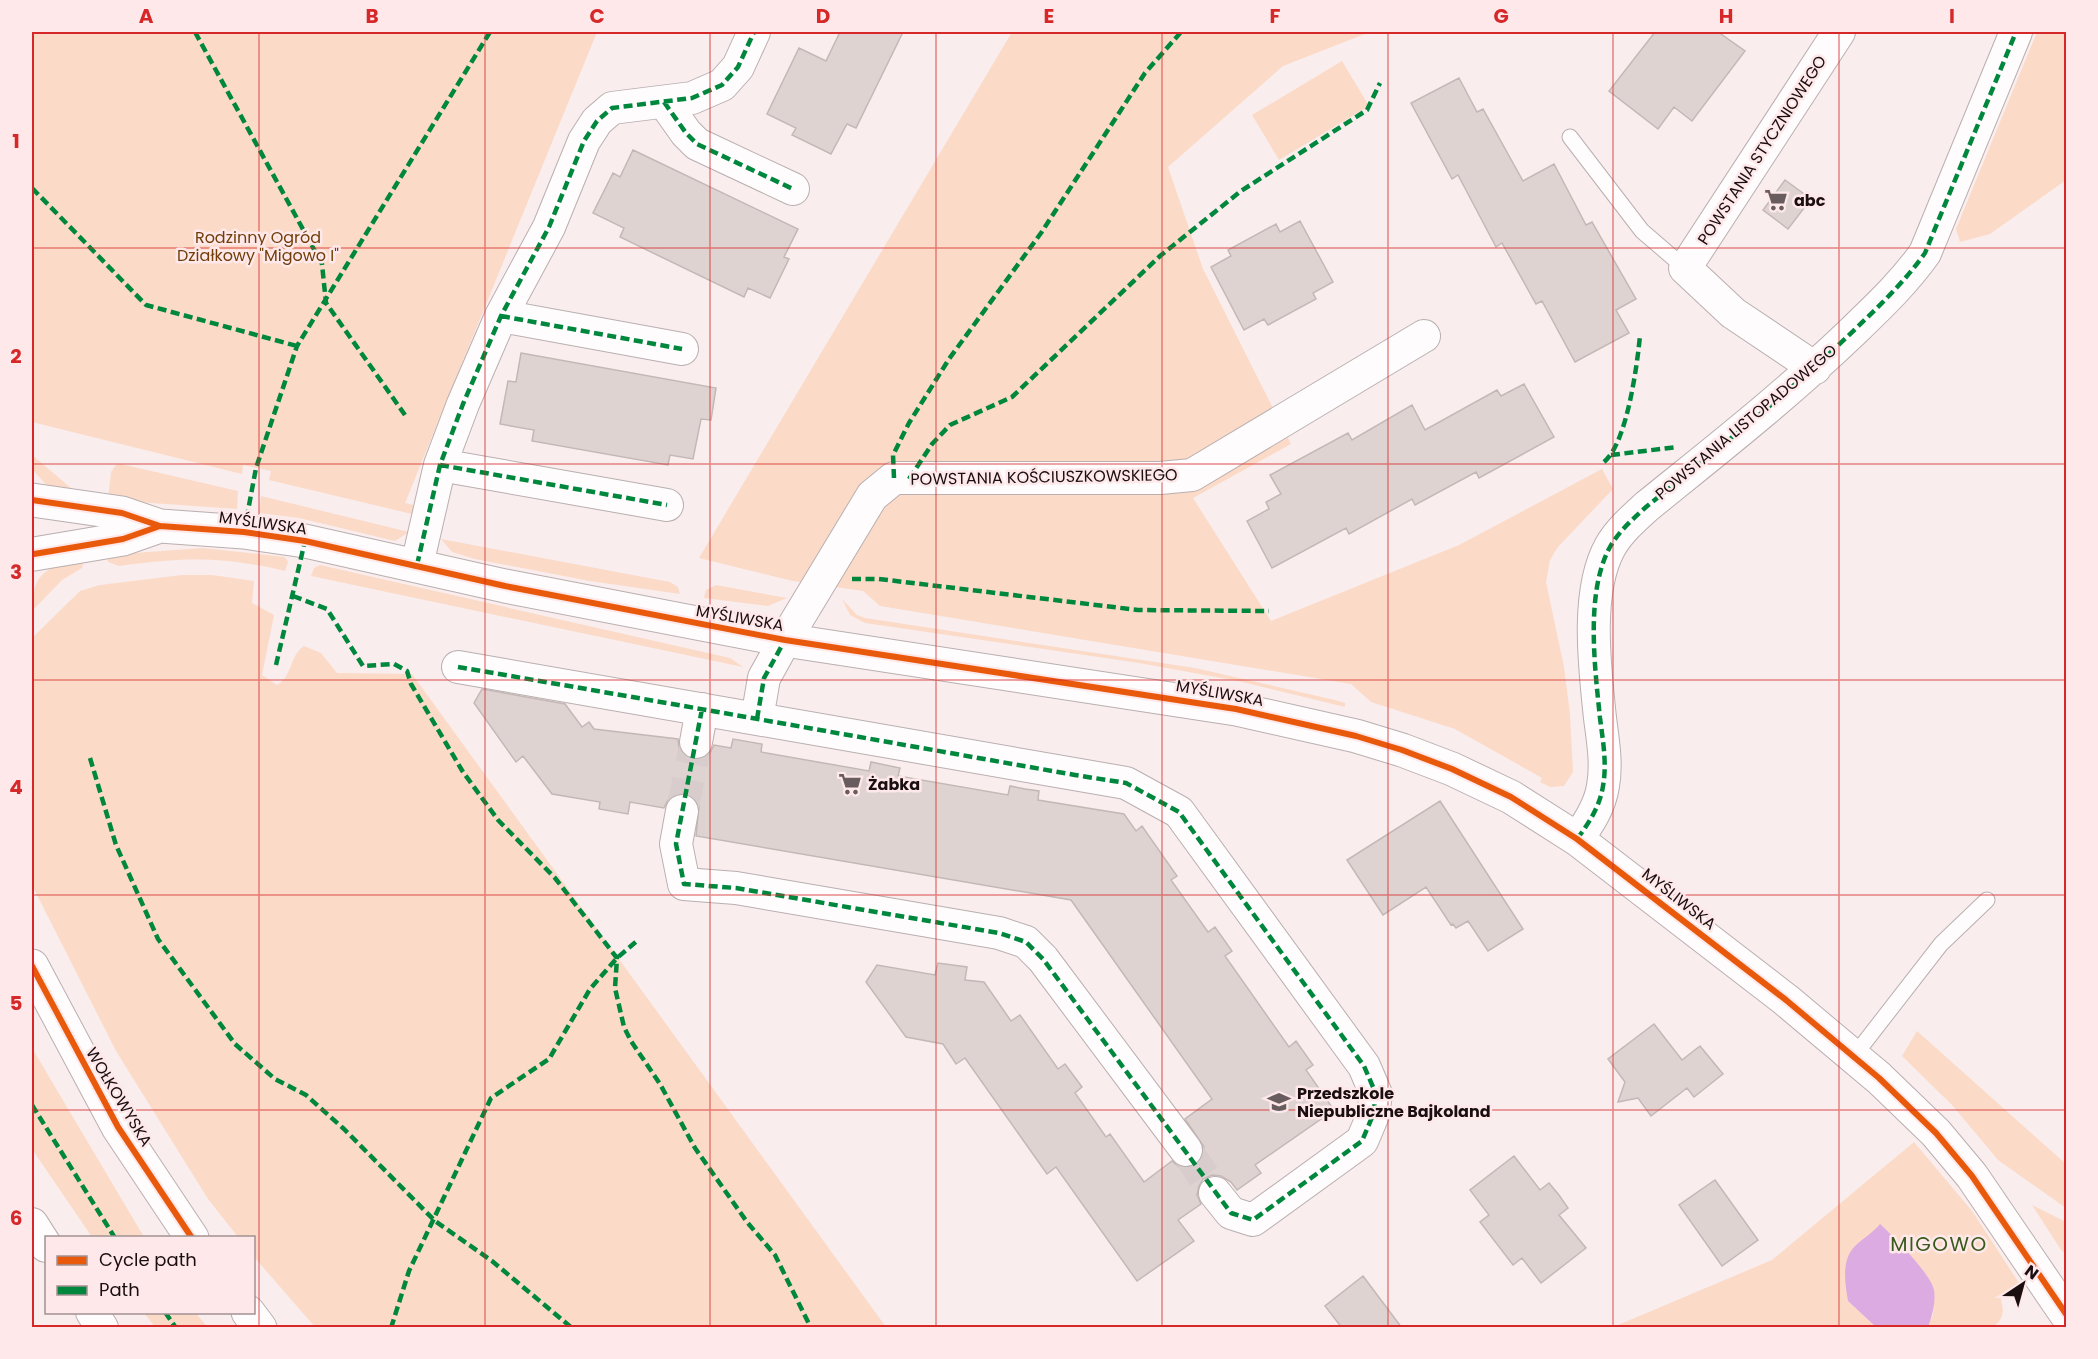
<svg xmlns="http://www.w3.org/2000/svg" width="2098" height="1359" font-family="Poppins,sans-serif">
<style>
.green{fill:#fbdbc7}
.water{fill:#dbabe1}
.building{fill:#dfd3d1;stroke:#c4b8b6;stroke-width:1.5}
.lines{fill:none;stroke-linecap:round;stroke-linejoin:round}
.street-tunnel{stroke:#d8cccd;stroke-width:32;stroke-dasharray:32 16;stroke-linecap:butt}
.lane-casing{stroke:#baafb0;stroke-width:17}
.street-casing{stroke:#baafb0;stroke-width:34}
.secondary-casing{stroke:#baafb0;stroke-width:35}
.lane{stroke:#fefcfc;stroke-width:15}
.street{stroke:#fefcfc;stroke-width:32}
.secondary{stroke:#fefcfc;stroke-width:33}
.quiet{stroke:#00873e;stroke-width:4.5;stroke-dasharray:9 4.5;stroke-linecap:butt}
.cycleway-casing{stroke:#fee8ea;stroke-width:10}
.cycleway{stroke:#e8590c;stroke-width:6}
.grid{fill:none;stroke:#d62828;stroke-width:1.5;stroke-opacity:0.55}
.labels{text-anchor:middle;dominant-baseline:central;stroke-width:5;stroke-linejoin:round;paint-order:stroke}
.street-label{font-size:16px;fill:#1a0e10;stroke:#fee8ea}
.poi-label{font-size:16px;font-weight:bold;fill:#1a0e10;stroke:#fee8ea;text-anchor:start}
.park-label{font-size:16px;fill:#713e09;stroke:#fee8ea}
.quarter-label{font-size:20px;letter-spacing:1.5px;fill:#385b1b;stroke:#fee8ea}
.neatline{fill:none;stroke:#d62828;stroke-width:2}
.grid-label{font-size:20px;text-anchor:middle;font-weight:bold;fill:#d62828}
</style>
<rect width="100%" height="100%" fill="#f9edee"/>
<path class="green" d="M32,32H597L405,503L414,505L412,514L269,480L271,471L243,465L242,474L32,422Z
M1012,32H1370L1283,66L1168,167L1203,269L1291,444L1193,498L1271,621L1459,545L1602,469L1613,489L1558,547L1550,560L1546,582L1564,667L1570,714L1573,772L1564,786L1550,787L1540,782L1542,778L1455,729L1371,702L1351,684L880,606L863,591L793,581L699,558Z
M2037,32H2066V180L1990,234L1960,242L1956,229Z
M1342,61L1369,106L1279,160L1252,115Z
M32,455L78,494L49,488L32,469Z
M121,464L238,491L237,509L108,500L111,472L116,465Z
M261,496L409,532L395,541L299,518L259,513Z
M441,539L670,582L678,587L680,594L590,581L475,559L452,552Z
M203,548L285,557L288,562L285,571C221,556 184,557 119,566L108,562L107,555Z
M84,558L82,568L62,580L32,611C31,572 49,566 84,558Z
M320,565L730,658L743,667L311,576L314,568Z
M182,575H212L254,581L252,603L274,615L262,675L277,685C293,676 289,656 304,646L321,653L337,673L412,674L886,1327H315L254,1257V1238L238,1237L208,1199L116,1051L32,885V638L80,591L100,585Z
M716,585L787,598L768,606L704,598L706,590Z
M842,599L857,615L865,618L1195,668L1335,700L1345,703V707L1238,681L1139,663L865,623L850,615Z
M1917,1031L2066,1164V1208L1998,1160L1952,1105L1902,1056Z
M32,1048L144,1237H92L32,1149Z
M1914,1142L1972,1211L2021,1286L2000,1296C2004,1310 2005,1318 1993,1327H1928L1933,1314L1934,1290L1891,1235L1869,1237L1854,1247L1848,1301L1876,1327L1611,1328L1772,1260Z
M2032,1205L2066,1222V1254L2061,1250Z
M144,1313H196L207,1327H155Z"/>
<path class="water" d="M1880,1224C1893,1236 1931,1274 1934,1290C1936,1301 1932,1317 1928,1327H1876L1848,1301C1845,1283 1841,1260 1855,1246C1863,1238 1873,1233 1880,1224Z"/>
<path class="building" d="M840,32H903L856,128L847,124L831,154L792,135L796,128L767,114L799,48L826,61Z
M1655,32H1718L1745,51L1692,121L1674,107L1658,129L1609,91Z
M1459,78L1477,112L1483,109L1523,181L1554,164L1586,225L1592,222L1636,299L1616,310L1629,333L1575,362L1542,301L1536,304L1502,243L1496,247L1458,175L1452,179L1411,103Z
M633,150L798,229L784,257L789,259L770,298L748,288L744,297L620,237L624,228L593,213L613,173L620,177Z
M1785,180L1811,199L1788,229L1763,210Z
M1300,221L1333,282L1313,293L1316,299L1268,325L1264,319L1244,330L1211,267L1231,256L1228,250L1276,224L1280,232Z
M521,353L716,388L711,420L701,419L693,459L670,455L668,465L532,441L534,430L500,424L508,381L516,382Z
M1524,384L1554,437L1479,478L1476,472L1415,505L1412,499L1349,534L1346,528L1272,568L1247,521L1269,509L1266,502L1281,494L1270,475L1348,433L1352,440L1412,405L1425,430L1497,390L1501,396Z
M482,689L565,704L582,727L589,722L594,729L678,739L679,749L684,755L692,760L703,759L710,753L714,745L731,748L733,739L762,744L761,752L869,771L871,762L900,768L898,776L1008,795L1010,786L1025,789L1039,791L1038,800L1124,814L1136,831L1142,826L1177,876L1171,880L1208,932L1215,927L1232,951L1225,956L1289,1047L1296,1041L1313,1065L1306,1070L1334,1110L1255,1165L1261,1173L1237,1190L1231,1182L1221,1176L1212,1175L1203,1179L1199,1186L1197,1195L1201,1204L1178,1220L1194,1241L1137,1281L1056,1167L1047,1174L965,1058L956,1064L943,1044L906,1037L866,982L877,965L935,975L938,963L967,967L965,980L984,982L1011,1021L1020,1015L1058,1069L1065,1064L1082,1087L1075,1093L1106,1137L1110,1134L1144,1182L1172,1161L1179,1167L1188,1168L1196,1165L1202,1158L1204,1147L1185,1119L1212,1099L1071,900L696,836L699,806L694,798L686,793L675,794L668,800L664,808L630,802L628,814L599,809L600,802L552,794L523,756L516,762L474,703Z
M1440,801L1523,929L1488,951L1468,921L1456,928L1453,924L1451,925L1426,887L1383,915L1347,860Z
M1654,1024L1682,1060L1700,1046L1723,1074L1694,1097L1687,1088L1651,1116L1638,1098L1618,1102L1625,1082L1608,1059Z
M1514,1156L1540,1190L1549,1183L1559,1195L1568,1208L1559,1215L1586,1248L1541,1283L1522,1258L1513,1265L1480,1222L1489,1215L1470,1190Z
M1715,1180L1758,1240L1722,1266L1679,1205Z
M1363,1276L1402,1328H1342L1325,1306Z"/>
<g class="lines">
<path class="street-tunnel" d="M682,811L696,742
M1186,1150L1215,1193"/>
<g class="lane-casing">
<path id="lane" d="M1570,137L1642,231L1685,268
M1854,1056L1941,944L1987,900"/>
</g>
<g class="street-casing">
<path id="street" d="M664,102L686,133L697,144L793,189
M501,316L682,349
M1815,368L1733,313L1685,268L1839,32
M440,465L667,505
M417,565L440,465L463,404L501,316L549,227L584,141L597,121L612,108L692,98L722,85L738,67L754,32
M458,667L1126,783L1179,812L1364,1066L1376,1094L1373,1115L1362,1141L1253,1220L1231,1213L1215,1193
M757,719L764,678L785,640L872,496L894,478H1160L1192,475L1424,336
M696,742L702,709
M682,811L676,844L684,884L736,888L999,933L1026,942L1043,959L1186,1150
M1577,839C1589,823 1600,806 1603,786C1607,764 1603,741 1600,718C1595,669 1585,592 1610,547C1619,531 1633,519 1646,507C1715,451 1784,397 1848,336C1876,309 1903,284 1925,253L2016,32
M32,1224L46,1246
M92,1312L102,1328"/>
</g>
<g class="secondary-casing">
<path id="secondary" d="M32,500L122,513L160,526L244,532L305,541L505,586L785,640L1236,709L1356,736L1402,750L1452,769L1511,797L1577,839L1786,1000L1879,1078L1936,1133L1972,1176L2066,1314
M34,554L123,539L160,526
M32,966L118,1127L192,1238
M248,1312L260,1328"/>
</g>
<use href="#lane" class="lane"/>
<use href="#street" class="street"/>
<use href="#secondary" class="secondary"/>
<path class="quiet" d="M195,32L322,264L326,303L405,415
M664,102L686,133L697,144L793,189
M32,188L146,305L297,346
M501,316L682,349
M1611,455L1677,447
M1604,462C1627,443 1637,366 1640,336
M440,465L667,505
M894,478L893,455L909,423L949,359L1041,233L1145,73L1181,32
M909,479L932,444L950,425L1012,397L1160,256L1241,191L1367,110L1380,83
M244,532L256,468L297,346L490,32
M417,565L440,465L463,404L501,316L549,227L584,141L597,121L612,108L692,98L722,85L738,67L754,32
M852,579H879L1138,610L1269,611
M293,596L327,609L363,666L394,664L407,671L411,684L463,772L498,820L555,878L617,958L615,988L624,1027L631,1041L660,1084L695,1148L747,1222L775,1255L811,1328
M276,665L305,541
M458,667C664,702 870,739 1075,775L1126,783L1179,812L1364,1066L1376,1094L1373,1115L1362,1141L1253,1220L1231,1213L1043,959L1026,942L999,933L736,888L684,884L676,844L702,709
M757,719L764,678L785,640
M90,758L116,845L158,939L235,1044L275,1079L306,1095L344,1129L435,1221L492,1261L572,1328
M1577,839C1589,823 1600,806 1603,786C1607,764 1603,741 1600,718C1595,669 1585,592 1610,547C1619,531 1633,519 1646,507C1715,451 1784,397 1848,336C1876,309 1903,284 1925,253L2016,32
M32,1105L115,1238
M165,1312L176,1328
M391,1328L409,1271L491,1098L549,1059L590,989L617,958L638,940"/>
<g class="cycleway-casing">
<path id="cycleway" d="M32,500L122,513L160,526L244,532L305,541L505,586L785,640L1236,709L1356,736L1402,750L1452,769L1511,797L1577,839L1786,1000L1879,1078L1936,1133L1972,1176L2066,1314
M34,554L123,539L160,526
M32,966L118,1127L192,1238"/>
</g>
<use href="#cycleway" class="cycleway"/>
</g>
<path class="grid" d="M259,32V1328M485,32V1328M710,32V1328M936,32V1328M1162,32V1328M1388,32V1328M1613,32V1328M1839,32V1328M32,248H2066M32,464H2066M32,680H2066M32,895H2066M32,1110H2066"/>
<defs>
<g id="supermarket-bare" transform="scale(1.8)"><path d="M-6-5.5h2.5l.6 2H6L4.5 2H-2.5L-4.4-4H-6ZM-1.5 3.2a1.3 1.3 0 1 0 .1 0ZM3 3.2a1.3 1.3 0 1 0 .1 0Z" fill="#685c5e" stroke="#fee8ea" stroke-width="2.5" paint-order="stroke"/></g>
<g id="school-bare" transform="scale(1.8)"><path d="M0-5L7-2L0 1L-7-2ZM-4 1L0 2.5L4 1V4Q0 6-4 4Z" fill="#685c5e" stroke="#fee8ea" stroke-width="2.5" paint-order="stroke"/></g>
</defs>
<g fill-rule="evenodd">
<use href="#supermarket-bare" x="1776" y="200"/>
<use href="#supermarket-bare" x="850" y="784"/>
<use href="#school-bare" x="1279" y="1102"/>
</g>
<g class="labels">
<g class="street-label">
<text transform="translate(1762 150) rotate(-57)">POWSTANIA STYCZNIOWEGO</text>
<text transform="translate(1746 422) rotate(-40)">POWSTANIA LISTOPADOWEGO</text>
<text transform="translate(1044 477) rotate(-1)">POWSTANIA KOŚCIUSZKOWSKIEGO</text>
<text transform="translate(263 523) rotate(8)">MYŚLIWSKA</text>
<text transform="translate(740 618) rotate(10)">MYŚLIWSKA</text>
<text transform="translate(1220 693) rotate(10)">MYŚLIWSKA</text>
<text transform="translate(1679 899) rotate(38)">MYŚLIWSKA</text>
<text transform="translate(119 1097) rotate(59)">WOŁKOWYSKA</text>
</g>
<g class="poi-label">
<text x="1794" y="200">abc</text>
<text x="868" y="784">Żabka</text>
<text x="1297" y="1093">Przedszkole<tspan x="1297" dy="18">Niepubliczne Bajkoland</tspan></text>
</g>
<g class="park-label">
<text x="258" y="237">Rodzinny Ogród<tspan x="258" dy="18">Działkowy "Migowo I"</tspan></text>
</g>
<g class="quarter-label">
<text x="1939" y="1244">MIGOWO</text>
</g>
</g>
<rect width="2098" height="1359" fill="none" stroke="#fee8ea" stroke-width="66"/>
<rect x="45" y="1236" width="210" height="78" fill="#fee8ea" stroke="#a39193" stroke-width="1.5"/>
<rect x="57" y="1256" width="30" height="9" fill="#e8590c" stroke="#a39193" stroke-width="1.5"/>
<text x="99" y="1266" font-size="18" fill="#1a0e10">Cycle path</text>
<rect x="57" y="1286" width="30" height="9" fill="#00873e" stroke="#a39193" stroke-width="1.5"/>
<text x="99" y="1296" font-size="18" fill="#1a0e10">Path</text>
<g transform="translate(2023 1284) rotate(36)" stroke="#fee8ea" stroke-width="4.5" paint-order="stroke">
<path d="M0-4.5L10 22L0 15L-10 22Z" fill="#1a0e10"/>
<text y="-9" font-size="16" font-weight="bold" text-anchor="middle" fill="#1a0e10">N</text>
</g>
<rect x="33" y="33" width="2032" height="1293" class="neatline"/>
<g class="grid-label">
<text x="146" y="23">A</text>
<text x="372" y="23">B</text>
<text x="597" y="23">C</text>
<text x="823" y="23">D</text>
<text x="1049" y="23">E</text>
<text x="1275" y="23">F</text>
<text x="1501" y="23">G</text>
<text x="1726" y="23">H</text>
<text x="1952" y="23">I</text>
<text x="16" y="148">1</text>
<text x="16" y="363">2</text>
<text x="16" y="579">3</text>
<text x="16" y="794">4</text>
<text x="16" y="1010">5</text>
<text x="16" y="1225">6</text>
</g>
</svg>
